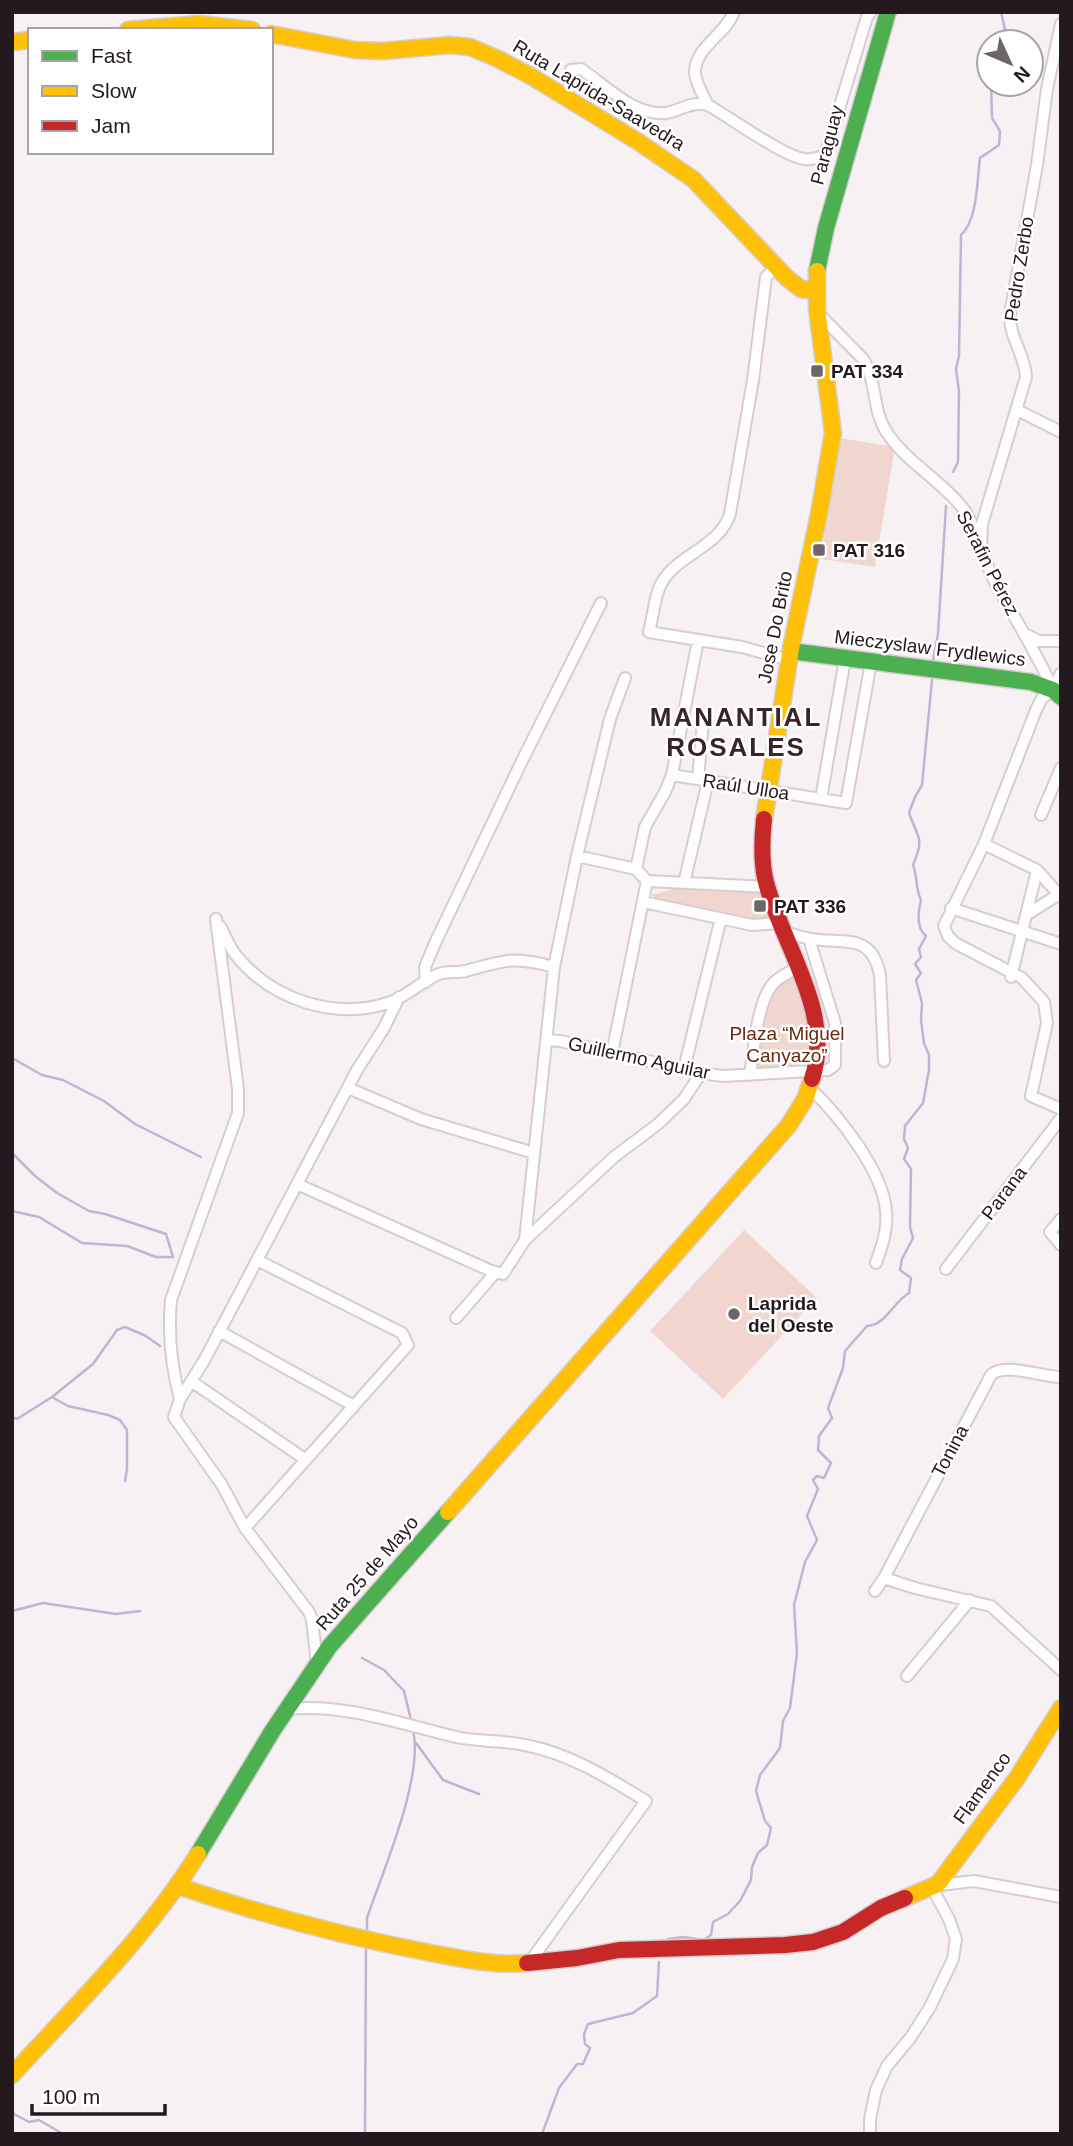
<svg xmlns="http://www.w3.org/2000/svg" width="1073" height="2146" font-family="Helvetica,sans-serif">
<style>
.green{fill:#f1d6cf}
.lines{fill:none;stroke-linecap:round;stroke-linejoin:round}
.stream{stroke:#c1b3d4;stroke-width:2.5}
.street-casing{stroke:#d6cdd1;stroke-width:14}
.fast-casing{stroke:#d6cdd1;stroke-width:19}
.slow-casing{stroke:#d6cdd1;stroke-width:19}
.jam-casing{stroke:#d6cdd1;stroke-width:19}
.street{stroke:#fefdfd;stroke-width:10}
.fast{stroke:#4caf50;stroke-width:16}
.slow{stroke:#ffc107;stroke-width:16}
.jam{stroke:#c62828;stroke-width:16}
.poi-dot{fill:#6e6569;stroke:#fff;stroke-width:2.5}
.labels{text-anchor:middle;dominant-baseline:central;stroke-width:5;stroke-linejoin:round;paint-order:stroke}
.street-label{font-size:19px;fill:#24191e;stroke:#fff}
.poi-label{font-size:19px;font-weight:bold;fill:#24191e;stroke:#fff;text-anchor:start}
.park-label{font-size:19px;fill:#67280e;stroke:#fff}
.district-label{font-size:26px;font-weight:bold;letter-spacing:2px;fill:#3a232d;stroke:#fff}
</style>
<rect width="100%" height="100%" fill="#f8f1f4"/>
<path class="green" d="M840,438L895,447L875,567L821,559Z
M681,887L762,890L776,919L751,921L660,901L651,895Z
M794,974L810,1015L812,1067L755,1074L768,999L779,985Z
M744,1230L817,1298L723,1399L650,1331Z"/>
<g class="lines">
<path class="stream" d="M1001,12L1006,34L1005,42
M953,472L958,462L959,391L956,369L959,356L961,235C978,220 977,179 980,158L999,145L1000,131L992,118L991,84
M933,660L938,634L946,506
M12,1058L42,1075L63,1080L104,1101L135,1124L201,1157
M12,1153L35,1176L57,1193L89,1211L105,1214L166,1234L173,1257H156L127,1246L82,1243L39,1217L12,1211
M52,1397L93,1364L117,1330L125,1327L146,1336L160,1346
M12,1417L17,1419L52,1397L68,1406L108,1415L120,1420L127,1430V1469L125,1481
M12,1611L43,1603L116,1614L140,1611
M362,1658L384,1670L404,1691L411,1720
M416,1743L443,1780L479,1794
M367,1933V1918C383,1871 424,1777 413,1730
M668,1939L683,1937L704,1940L711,1935L713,1922L728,1914L740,1901L751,1880L752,1867L758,1853L767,1845L771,1828L765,1821L756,1791L760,1775L780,1748L783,1721L790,1708L797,1653L794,1605L805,1562L817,1540L807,1516L818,1489L813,1480L817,1476L824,1478L831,1463L818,1450L819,1436L832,1418L828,1408L843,1368L845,1351L867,1326C886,1325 893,1302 909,1293L911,1278L900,1270L902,1259L913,1238L910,1227L911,1169L904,1159L908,1148L904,1139L905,1126L923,1103L929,1070V1055L924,1043L921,1020L922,1003L916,980L921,973L915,964L921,957L919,949L926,936C916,928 918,912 921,900C915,889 918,877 913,865C925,837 918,839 909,813L915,797L922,785L932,680
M12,2109L14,2114L29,2122L39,2120L63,2134
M365,2134L366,1947
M542,2134L559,2088L577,2064H583L590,2048L585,2044L584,2034L588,2024L633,2013L657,1996L659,1962"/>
<g class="street-casing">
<path id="street" d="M567,98L571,70L581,69C606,86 634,116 666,113C683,110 689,101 708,105C729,117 783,156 804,159C811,160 818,158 825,155L867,17L871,12
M708,105C703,95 696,84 695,73C694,48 726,34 734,12
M776,267L766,277L753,380L730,514C719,548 678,553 661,584C654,597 653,618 649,632L742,647L789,660
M817,312L863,359C877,381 872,409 886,431C905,462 943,481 965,511C978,530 982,555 992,576C1011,614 1036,650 1053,690
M1017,410L1061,432
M981,548L982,524L1026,377C1025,354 1009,338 1010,314L1037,165L1047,89L1061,24
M1027,635L1039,641H1061
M1061,673L1053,690L1042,698L1036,710L984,844L944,926L948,936L955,943L1022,978L1044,1002L1047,1023L1031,1096L1061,1109
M672,775L846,803L871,662
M698,779L703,722
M821,799L845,659
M1041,815L1061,768
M984,844L1037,870L1061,897
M577,856L636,869
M647,881L767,887
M684,883L708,781
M643,902L752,925L782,923
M951,908L1061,944
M1026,915L1061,893
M220,926C225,935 229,946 235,954C271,1000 334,1020 388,1003C407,997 421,981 439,974C447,971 457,973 466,971C504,960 514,956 554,967
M785,932C793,934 800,937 807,938C839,946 871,929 880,975L884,1061
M1011,977L1037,870
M426,982L425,967L436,941L521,763L601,603
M546,1040L560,1041L701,1073L723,1076L828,1070L835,1065V1023L809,939
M612,1053L647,881L636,869L645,827L665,792L672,775L698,640
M684,1069L721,918
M750,1075C754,1051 757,1003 772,985C779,976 790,972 799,967
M348,1088L421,1119L534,1153
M811,1089C839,1116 883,1171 886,1211C888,1229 882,1246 876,1263
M297,1184L489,1270L503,1274L525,1240L614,1157L658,1124L684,1099L701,1073
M1061,1219L1050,1232L1061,1245
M525,1240L554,967L577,856L610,719L625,678
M946,1269L1061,1118
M456,1318L496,1272
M219,1331L354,1406
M191,1381L306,1460
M180,1399C171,1366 168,1334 171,1300L238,1113V1089L216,919
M245,1528L408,1345L402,1333L257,1260
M884,1578L915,1588L991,1606L1061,1670
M875,1591L884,1578L991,1375C1003,1362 1043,1377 1061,1377
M317,1664L312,1619L309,1612L245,1528L222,1485L174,1417L180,1399L205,1359L357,1070L384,1028L399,997
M907,1676L970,1600
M287,1709C344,1703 401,1724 456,1737C478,1742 502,1740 525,1745C568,1753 609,1778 646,1801L529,1963
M870,2134V2119L876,2090L887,2066L911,2037L930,2007L953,1959L956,1939L949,1919L931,1886L974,1881L1061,1897"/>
</g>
<g class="fast-casing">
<path id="fast" d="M817,271L826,228L888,12
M791,651L1031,682L1053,690L1061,697
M198,1854L273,1730L329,1647L448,1512"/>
</g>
<g class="slow-casing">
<path id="slow" d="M128,30L199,24L252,30
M271,34L355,50L383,51L450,45L470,47L496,58L529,75L637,141L693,179L787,278L801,289L816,291
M12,42L30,40
M764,819L791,648L819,514L833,433L817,309V271
M448,1512L789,1125L805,1099L812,1079
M178,1886C260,1914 346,1937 431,1953C463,1959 494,1966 527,1963
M905,1898L938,1884L1017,1778L1061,1708
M12,2075C77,2004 147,1936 198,1854"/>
</g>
<g class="jam-casing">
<path id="jam" d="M764,819C762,838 761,859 765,878C779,941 835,1011 812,1079
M527,1963L577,1958L619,1950L785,1945L813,1942L843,1932L881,1908L905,1898"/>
</g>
<use href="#street" class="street"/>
<use href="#fast" class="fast"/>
<use href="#slow" class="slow"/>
<use href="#jam" class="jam"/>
</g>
<g class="poi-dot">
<rect x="810" y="364" width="14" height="14" rx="3.5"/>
<rect x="812" y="543" width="14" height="14" rx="3.5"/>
<rect x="753" y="899" width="14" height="14" rx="3.5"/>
<circle cx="734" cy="1314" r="7"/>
</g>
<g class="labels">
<g class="street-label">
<text transform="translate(599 95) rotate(31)">Ruta Laprida-Saavedra</text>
<text transform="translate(827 145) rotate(-75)">Paraguay</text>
<text transform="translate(1019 269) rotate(-81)">Pedro Zerbo</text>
<text transform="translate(988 563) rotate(63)">Serafin Pérez</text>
<text transform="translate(775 627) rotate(-79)">Jose Do Brito</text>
<text transform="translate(930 648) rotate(7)">Mieczyslaw Frydlewics</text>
<text transform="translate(746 787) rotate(9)">Raúl Ulloa</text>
<text transform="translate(639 1058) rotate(12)">Guillermo Aguilar</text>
<text transform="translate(1004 1193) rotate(-53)">Parana</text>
<text transform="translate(950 1451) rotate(-62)">Tonina</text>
<text transform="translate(367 1573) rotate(-49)">Ruta 25 de Mayo</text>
<text transform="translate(982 1788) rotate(-54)">Flamenco</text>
</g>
<g class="poi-label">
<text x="831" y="371">PAT 334</text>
<text x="833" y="550">PAT 316</text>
<text x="774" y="906">PAT 336</text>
<text x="748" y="1303">Laprida<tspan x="748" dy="22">del Oeste</tspan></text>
</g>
<g class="park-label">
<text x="787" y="1033">Plaza “Miguel<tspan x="787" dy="22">Canyazo”</tspan></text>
</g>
<g class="district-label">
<text x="736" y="717">MANANTIAL<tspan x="736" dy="30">ROSALES</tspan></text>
</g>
</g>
<rect width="1073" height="2146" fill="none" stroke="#24191e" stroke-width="28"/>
<rect x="28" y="28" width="245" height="126" fill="#ffffff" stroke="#a7a3a5" stroke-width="2"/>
<rect x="42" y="51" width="35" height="10" fill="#4caf50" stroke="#a7a3a5" stroke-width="2"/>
<text x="91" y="63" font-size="21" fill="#24191e">Fast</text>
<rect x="42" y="86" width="35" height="10" fill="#ffc107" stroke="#a7a3a5" stroke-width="2"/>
<text x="91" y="98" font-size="21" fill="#24191e">Slow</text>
<rect x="42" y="121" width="35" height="10" fill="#c62828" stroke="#a7a3a5" stroke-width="2"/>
<text x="91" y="133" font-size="21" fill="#24191e">Jam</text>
<g transform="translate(1010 63) rotate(134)"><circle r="33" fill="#ffffff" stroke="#a7a3a5" stroke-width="2"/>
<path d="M0-5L12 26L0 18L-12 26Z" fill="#6e6569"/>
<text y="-10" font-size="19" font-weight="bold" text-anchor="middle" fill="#24191e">N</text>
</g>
<path d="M32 2104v10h133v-10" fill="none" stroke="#24191e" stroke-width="3.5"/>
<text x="42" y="2104" font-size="21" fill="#24191e" stroke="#ffffff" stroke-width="5" paint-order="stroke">100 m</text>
</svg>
